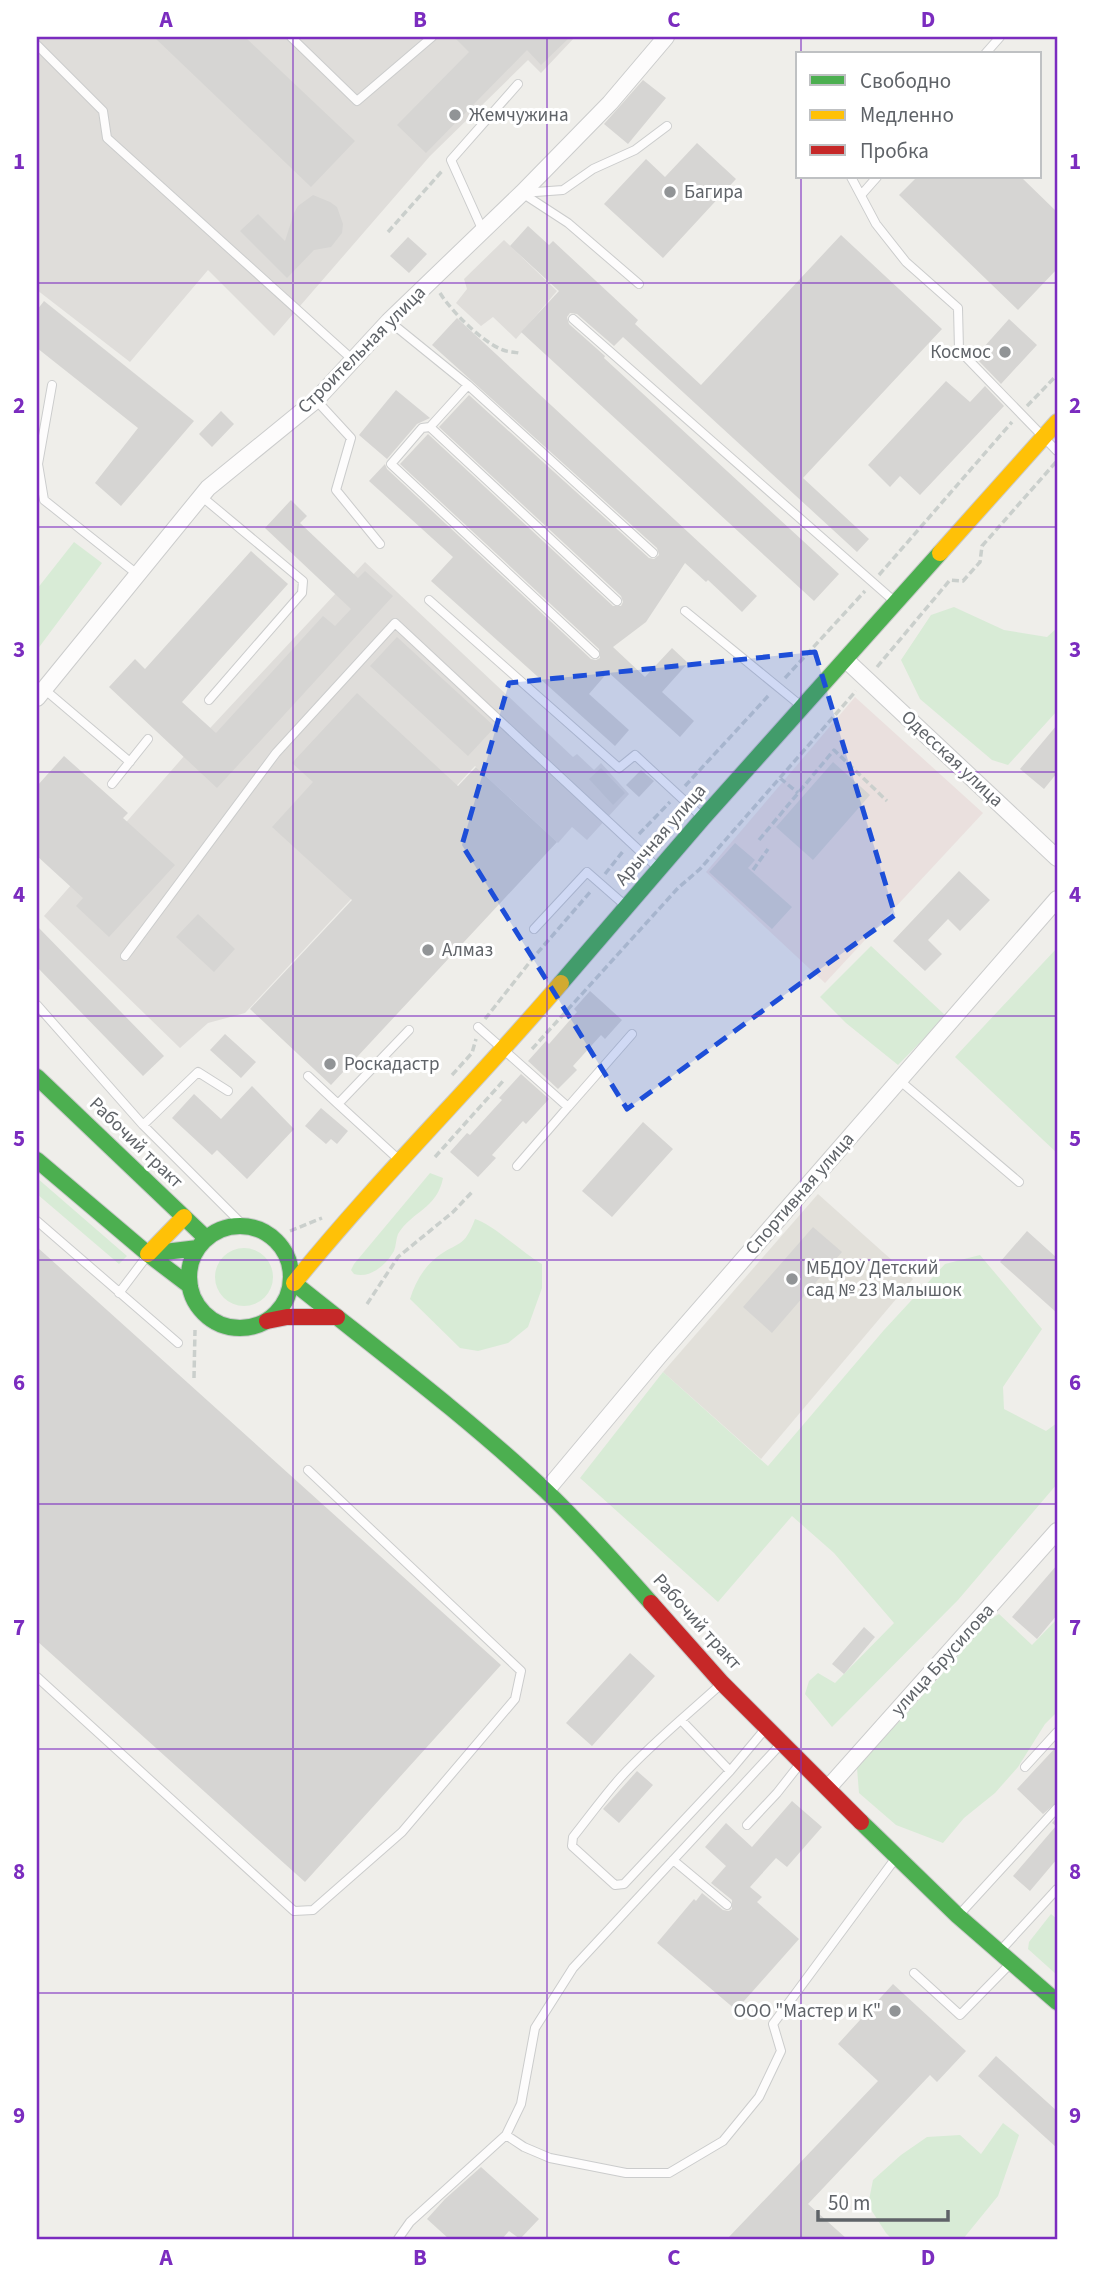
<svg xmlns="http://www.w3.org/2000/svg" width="1094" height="2276" font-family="'Source Sans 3',sans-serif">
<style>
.industrial{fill:#dfddda}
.education{fill:#e2e0da}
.medical{fill:#eae0de}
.green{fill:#d8ebd6}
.building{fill:#d6d5d3}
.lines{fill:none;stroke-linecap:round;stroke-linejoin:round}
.lane-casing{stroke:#cbcccc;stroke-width:10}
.street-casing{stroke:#cbcccc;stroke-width:18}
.fast-casing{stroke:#cacacb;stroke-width:18}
.slow-casing{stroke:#cacacb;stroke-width:18}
.jam-casing{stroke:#cacacb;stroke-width:18}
.path{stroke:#cacfcc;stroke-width:3.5;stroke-dasharray:7 3.5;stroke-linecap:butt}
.lane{stroke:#fdfcfc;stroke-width:8}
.street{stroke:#fdfcfc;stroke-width:16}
.fast{stroke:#4caf50;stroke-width:16}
.slow{stroke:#ffc107;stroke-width:16}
.jam{stroke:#c62828;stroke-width:16}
.marked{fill:#1d4ed8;fill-opacity:0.2;stroke:#1d4ed8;stroke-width:5;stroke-dasharray:14 9;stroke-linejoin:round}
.grid{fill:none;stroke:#7b2cbf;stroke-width:2;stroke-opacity:0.55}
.poi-dot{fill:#919496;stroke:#fff;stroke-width:2.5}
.labels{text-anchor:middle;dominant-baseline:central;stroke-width:6;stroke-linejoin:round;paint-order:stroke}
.poi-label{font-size:19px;fill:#5f6368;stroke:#fff;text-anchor:start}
.street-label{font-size:19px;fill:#5f6368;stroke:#fff}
.neatline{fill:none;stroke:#7b2cbf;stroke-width:2.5}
.grid-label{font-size:23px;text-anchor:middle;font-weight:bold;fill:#7b2cbf}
</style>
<rect width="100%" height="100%" fill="#efeeea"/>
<path class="industrial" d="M37,37H575L541,73L528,60L430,156L274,336L208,270L130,362L37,290Z
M504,240L557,291L516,339L493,317L481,326L456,303L467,289L464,279Z
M365,562L573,757L577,754L594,770L601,763L629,794L587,840L572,827L558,843L475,766L245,1013L208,1023L180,1048L44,916L185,755Z"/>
<path class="education" d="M818,1194L913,1279L761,1459L663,1372Z"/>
<path class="medical" d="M855,697L983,813L825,983L706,872Z"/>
<path class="green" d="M74,542L102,563L37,650V589Z
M954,607L1004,630L1047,637L1057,628V711L1008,765L992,760L920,699L901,660L931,615Z
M871,946L946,1016L898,1065L846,1023L820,997Z
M1057,948V1153L955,1057Z
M430,1173L443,1178C437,1209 412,1211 398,1234C396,1239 396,1246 394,1251C386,1265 370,1279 354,1274L351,1270L354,1264Z
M37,1178L127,1256L119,1264L37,1194Z
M475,1219C491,1223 524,1254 542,1264V1288L528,1327L508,1343L478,1351L460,1348L410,1299C415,1283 423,1268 437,1257C458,1241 464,1249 475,1219Z
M215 1277a29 29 0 1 1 58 0a29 29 0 1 1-58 0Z
M980,1255L1042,1329L1003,1387L1004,1409L1046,1431L1057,1423V1484L958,1600L832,1727L805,1694L809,1681L818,1673L835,1683L894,1623L834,1553L792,1516L718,1602L580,1478L663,1372L768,1466L884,1330L945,1264Z
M999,1614L1032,1645L1057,1619V1712L1045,1724L1018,1767L995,1793L964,1818L943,1843L896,1825L859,1793L857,1768L954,1661L985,1622Z
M1051,1914L1057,1919V1975L1028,1949L1029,1942Z
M1003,2123L1019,2135L998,2196L963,2239H892L886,2233L868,2205L873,2180L901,2155L927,2137L960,2135L981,2154Z"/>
<path class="building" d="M154,37H245L355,141L311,187Z
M454,37H570L541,65L527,50L426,153L397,125L469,52Z
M643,80L666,98L628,144L604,124Z
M697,143L736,179L663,258L604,204L646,159L665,177Z
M917,177H1021L1057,212V269L1018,310L899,195Z
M313,195L330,202L337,207L343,224L342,233L331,247L314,250L287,278L240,231L258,214L285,241L294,213L298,206Z
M528,226L549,245L553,241L638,320L635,324L701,385L841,235L942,329L803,478L869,539L857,552L623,337L614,346L577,314L570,313L567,317L569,324L605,356L604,358L839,574L814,601L521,332L559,291L510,246Z
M408,237L427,254L409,273L390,256Z
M44,301L194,421L121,506L95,483L138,428L37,348V310Z
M457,318L757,596L742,612L708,580L706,582L685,563L646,622L613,647L645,677L672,648L688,663L662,692L694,721L680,737L608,672L589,694L629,730L615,746L431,581L453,557L369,481L385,464L387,469L591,659L596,660L600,658L599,649L400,464L428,434L613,606H621L623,602L621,596L439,427L469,395L649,558L654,559L659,555L657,548L432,345Z
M1009,319L1037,345L1001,384L975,357Z
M946,381L970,402L985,386L1004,406L920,495L900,476L890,487L868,465Z
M396,390L430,418L417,424L387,459L359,435Z
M221,411L234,424L212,447L199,434Z
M291,500L307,516L300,523L358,578L365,571L393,596L217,788L109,687L135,659L145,669L251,551L288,584L182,702L216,733L323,616L335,626L351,609L265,528Z
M397,637L495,727L468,756L370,666Z
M357,693L458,786L476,767L557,842L331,1085L250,1009L352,900L272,827L313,782L292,763Z
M1057,725V773L1044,789L1020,769Z
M64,756L128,813L123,818L175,865L109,937L76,906L83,898L37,856V786Z
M833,762L870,795L813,860L776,827Z
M601,768L625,793L613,805L589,779Z
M641,770L654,781L639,797L626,785Z
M735,843L755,860L748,868L792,907L772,929L709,872Z
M959,871L990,900L960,931L948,919L928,940L942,954L925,971L893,941Z
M198,914L235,949L214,972L176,937Z
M37,926L164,1056L143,1076L37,967Z
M590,991L622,1020L605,1039L601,1035L573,1066L577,1070L558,1089L528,1061L546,1041L549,1044L577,1012L574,1009Z
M225,1034L256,1062L241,1078L210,1050Z
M521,1074L549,1099L526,1124L523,1121L492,1155L496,1158L478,1177L450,1152L467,1133L470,1135L502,1100L499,1098Z
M252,1086L294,1129L247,1179L217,1150L212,1155L172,1118L194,1094L221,1119Z
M321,1108L348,1131L337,1144L331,1139L326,1144L305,1126Z
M643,1122L673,1149L612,1217L582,1191Z
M813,1227L842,1252L772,1333L743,1307Z
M1027,1231L1057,1258V1313L1000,1262Z
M37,1247L501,1665L305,1882L37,1641Z
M1057,1565V1615L1037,1639L1012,1617Z
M864,1627L875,1637L844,1674L832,1664Z
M630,1653L655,1676L592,1746L566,1723Z
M1057,1746V1802L1043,1814L1017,1789Z
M637,1771L653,1785L619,1823L603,1809Z
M792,1801L822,1827L787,1867L776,1858L750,1887L762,1897L757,1902L799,1939L736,2010L657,1943L694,1899L696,1901L702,1893L723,1910L729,1911L732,1909V1900L711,1883L726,1866L705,1847L726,1823L752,1847Z
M1057,1817V1859L1030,1891L1013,1876L1056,1826L1052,1823Z
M893,1984L966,2051L937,2082L930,2075L808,2204L847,2239H727L878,2081L838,2044Z
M996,2056L1057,2111V2148L978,2076Z
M481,2167L539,2219L520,2239L509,2231L502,2239H449L427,2219L445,2199Z"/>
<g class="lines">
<g class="lane-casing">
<path id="lane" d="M291,37L357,101L432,37
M37,45L103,111L107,138L353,360
M985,54L1000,37
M851,177L876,224L906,262L958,308L959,350L1057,451
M862,194L877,177
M483,231L451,160L518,84
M639,284L568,223L522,193L563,190L593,169L635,150L667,126
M573,319L894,601
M389,321L468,385L653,553
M52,385L38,464L44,500L137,574
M468,385L430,427L617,601
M316,400L351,438L336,490L380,544
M430,427L422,428L391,464L595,654
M201,496L303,581L302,593L209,700
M429,600L619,768L635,755L702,817
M685,611L800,705
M44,689L130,762
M112,784L148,739
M534,929L587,872L627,907
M125,956L276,753L395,623L657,867
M37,1005L143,1125L242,1224
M478,1027L568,1107L632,1034
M308,1076L338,1104
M899,1080L1019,1182
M143,1125L198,1072L228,1091
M397,1158L338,1104L409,1030
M517,1166L568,1107
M37,1221L178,1343
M119,1293L147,1256
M37,1677L294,1911L313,1910L402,1832L515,1699L521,1671L308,1470
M682,1721L730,1771L624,1884L615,1885L572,1846L573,1837C589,1817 604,1796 621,1777C651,1744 687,1715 720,1685
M1025,1767L1057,1732
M730,1771L766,1728
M747,1825L777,1793L799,1765
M673,1860L727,1905
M958,1916L1057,1808
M1001,1950L1057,1889
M914,1973L960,2015L1011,1963
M506,2135L521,2104L535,2028L573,1968L779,1746
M398,2239L410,2222L506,2135L524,2147L550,2158L626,2173H669L723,2141L759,2097L781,2051L773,2024L895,1859"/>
</g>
<g class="street-casing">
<path id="street" d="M846,660L1057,858
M37,698L208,488L316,400L389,321L522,193L610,103L666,37
M546,1491L659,1356L1057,899
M828,1788L1057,1531"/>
</g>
<g class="fast-casing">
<path id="fast" d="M561,983L703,818L940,553
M37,1077L206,1238
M37,1160L148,1254L190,1286
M189 1277a51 51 0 1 1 102 0a51 51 0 1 1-102 0Z
M148,1254L198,1248
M294,1283C379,1351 466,1416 545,1490C583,1526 617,1565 651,1603
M861,1822L958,1916L1057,2002"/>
</g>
<g class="slow-casing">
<path id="slow" d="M940,553L1057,422
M148,1254L184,1217
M294,1283C378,1179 474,1085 561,983"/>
</g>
<g class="jam-casing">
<path id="jam" d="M267,1321L287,1317H337
M651,1603L722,1683L861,1822"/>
</g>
<path class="path" d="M388,232L442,171
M440,293C451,311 482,342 503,350C508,352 514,352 519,353
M1027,406L1057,375
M879,575L1012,422
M877,667L950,580L963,581L980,562L982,546L1056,462
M785,678L865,591
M780,778L798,793
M685,786L770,694
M639,834L670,802
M759,840L834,750L887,801
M753,870L768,849
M605,874L624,850
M485,1019L533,958L591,891
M532,1049L678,888L700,869L856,691
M452,1075L472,1053L476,1039
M435,1157L504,1080
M290,1231L322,1218
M367,1304L398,1257L453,1212L473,1191
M194,1378L195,1330"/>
<use href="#lane" class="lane"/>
<use href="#street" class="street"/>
<use href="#fast" class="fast"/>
<use href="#slow" class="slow"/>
<use href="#jam" class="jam"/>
</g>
<path class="marked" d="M815,652L895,915L627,1109L462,845L509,683Z"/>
<path class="grid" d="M293,37V2239M547,37V2239M801,37V54M801,177V2239M37,283H1057M37,527H1057M37,772H1057M37,1016H1057M37,1260H1057M37,1504H1057M37,1749H1057M37,1993H1057"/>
<g class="poi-dot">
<circle cx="455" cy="115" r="7"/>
<circle cx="670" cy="192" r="7"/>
<circle cx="1005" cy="352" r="7"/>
<circle cx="428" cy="950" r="7"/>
<circle cx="330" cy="1064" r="7"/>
<circle cx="792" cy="1279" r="7"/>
<circle cx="895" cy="2011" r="7"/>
</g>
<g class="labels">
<g class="poi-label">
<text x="469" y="115">Жемчужина</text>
<text x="684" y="192">Багира</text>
<text x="991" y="352" text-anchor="end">Космос</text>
<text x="442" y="950">Алмаз</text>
<text x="344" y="1064">Роскадастр</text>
<text x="806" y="1268">МБДОУ Детский<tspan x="806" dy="22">сад № 23 Малышок</tspan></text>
<text x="881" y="2011" text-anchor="end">ООО "Мастер и К"</text>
</g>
<g class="street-label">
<text transform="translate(362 350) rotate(-45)">Строительная улица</text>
<text transform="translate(952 759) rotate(43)">Одесская улица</text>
<text transform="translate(661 835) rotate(-49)">Арычная улица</text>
<text transform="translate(136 1143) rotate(44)">Рабочий тракт</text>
<text transform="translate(800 1194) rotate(-49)">Спортивная улица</text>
<text transform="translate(697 1622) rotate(48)">Рабочий тракт</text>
<text transform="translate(943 1660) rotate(-48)">улица Брусилова</text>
</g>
</g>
<rect width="1094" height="2276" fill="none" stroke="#ffffff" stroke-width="77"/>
<rect x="796" y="52" width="245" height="126" fill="#ffffff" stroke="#bfc1c3" stroke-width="2"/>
<rect x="810" y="75" width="35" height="10" fill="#4caf50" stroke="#bfc1c3" stroke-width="2"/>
<text x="860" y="88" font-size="21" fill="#5f6368">Свободно</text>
<rect x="810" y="110" width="35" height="10" fill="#ffc107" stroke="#bfc1c3" stroke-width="2"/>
<text x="860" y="122" font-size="21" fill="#5f6368">Медленно</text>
<rect x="810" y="145" width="35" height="10" fill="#c62828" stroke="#bfc1c3" stroke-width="2"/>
<text x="860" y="158" font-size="21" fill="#5f6368">Пробка</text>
<path d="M818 2210v10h130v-10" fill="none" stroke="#5f6368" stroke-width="3.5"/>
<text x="828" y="2210" font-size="21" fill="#5f6368" stroke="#ffffff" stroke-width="5" paint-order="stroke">50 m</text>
<rect x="38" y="38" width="1018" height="2200" class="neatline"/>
<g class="grid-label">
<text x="166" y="27">A</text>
<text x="420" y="27">B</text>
<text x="674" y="27">C</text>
<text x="928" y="27">D</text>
<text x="19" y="169">1</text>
<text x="1075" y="169">1</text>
<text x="19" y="413">2</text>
<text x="1075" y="413">2</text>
<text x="19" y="657">3</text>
<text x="1075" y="657">3</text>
<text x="19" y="902">4</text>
<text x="1075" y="902">4</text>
<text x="19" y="1146">5</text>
<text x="1075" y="1146">5</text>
<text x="19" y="1390">6</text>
<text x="1075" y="1390">6</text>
<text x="19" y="1635">7</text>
<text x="1075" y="1635">7</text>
<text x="19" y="1879">8</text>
<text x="1075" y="1879">8</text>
<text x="19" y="2123">9</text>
<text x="1075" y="2123">9</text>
<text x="166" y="2265">A</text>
<text x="420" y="2265">B</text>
<text x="674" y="2265">C</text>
<text x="928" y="2265">D</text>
</g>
</svg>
